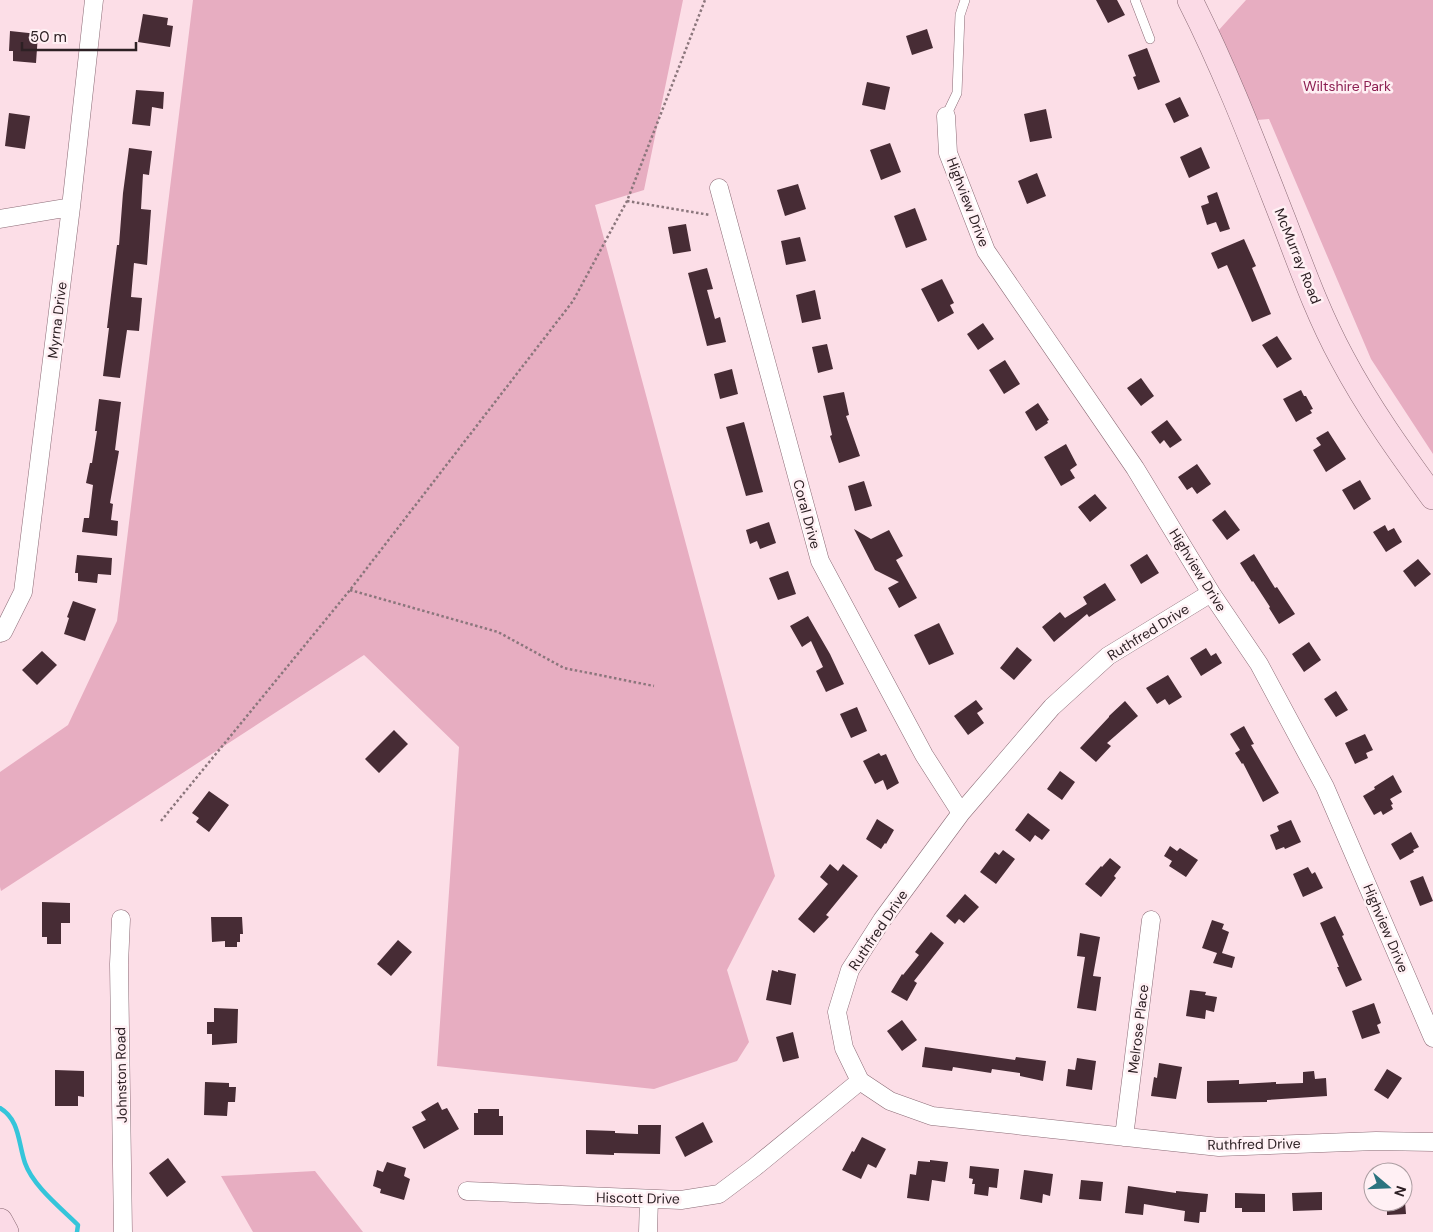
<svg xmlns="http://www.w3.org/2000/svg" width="1433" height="1232" font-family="'DM Sans',sans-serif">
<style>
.green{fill:#e7adc1}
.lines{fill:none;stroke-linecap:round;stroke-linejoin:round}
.stream{stroke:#35c5da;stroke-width:4.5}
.building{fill:#472c35}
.service-casing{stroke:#8b6b76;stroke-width:10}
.minor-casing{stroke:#8b6b76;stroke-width:19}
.secondary-casing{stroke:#8b6b76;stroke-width:26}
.path{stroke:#8b767c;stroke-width:2.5;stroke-dasharray:2.5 2.5;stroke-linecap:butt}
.service{stroke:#fff;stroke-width:9}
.minor{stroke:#fff;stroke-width:18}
.secondary{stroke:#fbdae6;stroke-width:25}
.labels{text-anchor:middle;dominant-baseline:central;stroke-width:5;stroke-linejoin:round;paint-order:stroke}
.park-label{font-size:14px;fill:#8c1f52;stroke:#fff0f4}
.street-label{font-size:14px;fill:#2d2024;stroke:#fff0f4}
</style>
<rect width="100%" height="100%" fill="#fcdee7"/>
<path class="green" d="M193,0H683L644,190L595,205L775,876L727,970L749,1042L737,1061L654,1089L437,1066L459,747L364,655L1,891L0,887V772L68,725L117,621Z
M1246,0H1433V454L1371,359L1269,119L1257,120L1218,31Z
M315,1171L363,1232H253L221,1176Z"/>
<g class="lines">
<path class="stream" d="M0,1108C20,1120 18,1143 25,1163C33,1186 61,1208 78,1225L77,1232"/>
</g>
<path class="building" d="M1096,0H1117L1125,15L1108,23Z
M143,14L168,18L167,25L173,26L170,47L138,42Z
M927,29L933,48L912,55L906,36Z
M10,31L38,34L36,63L13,61V51H9Z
M1147,48L1160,82L1138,90L1133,77L1136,76L1128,55Z
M867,82L890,87L885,110L862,105Z
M136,90L164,92L163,109L152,107L150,126L132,124Z
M1180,97L1189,116L1174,123L1165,104Z
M1046,109L1052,138L1030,142L1024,114Z
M9,113L30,116L25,149L5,146Z
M890,143L901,172L881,180L870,150Z
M1201,147L1210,168L1189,178L1180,157Z
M129,148L152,151L149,175L143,174L141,209L151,210L147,265L134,263L131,297L142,298L139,331L127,330L120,378L103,376L109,328H107L111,295L117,245H119L123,193Z
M1037,173L1046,196L1027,204L1018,181Z
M798,184L806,209L785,216L777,190Z
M1217,192L1230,229L1220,232L1216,222L1207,225L1201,206L1209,203L1207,196Z
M915,208L927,240L906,248L894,216Z
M686,224L691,251L673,254L668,227Z
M800,237L806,261L786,265L781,241Z
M1244,239L1256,266L1252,268L1271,314L1252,322L1227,265L1218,269L1211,253Z
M707,268L713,289L707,290L715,319L720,317L726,342L707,346L688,273Z
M942,279L954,303L950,305L954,313L938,322L921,289Z
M815,290L821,319L802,323L796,295Z
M983,323L994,339L978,350L967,334Z
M1277,336L1292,359L1277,368L1262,345Z
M827,344L833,369L818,373L812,347Z
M1005,360L1020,384L1004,394L989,370Z
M732,369L738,394L720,399L714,374Z
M1141,378L1154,396L1141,406L1127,388Z
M1301,390L1304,396H1306L1313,409L1310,410L1312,413L1296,422L1283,399Z
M844,392L849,415L846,416L860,456L839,463L830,436L832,435L823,396Z
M99,399L121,402L115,450L119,451L110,503L113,504L111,520L118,521L117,536L82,532L84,518H89L93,485L86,483L90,463H92L97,431H95Z
M1038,403L1049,420L1047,421L1048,423L1036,431L1025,412Z
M1167,420L1182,440L1170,448L1164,440L1160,444L1151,432Z
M744,422L763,492L746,496L726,427Z
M1328,431L1346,459L1326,472L1313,450L1321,445L1316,438Z
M1066,444L1077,465L1070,470L1075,478L1061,486L1044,457Z
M1197,464L1211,484L1197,494L1192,487L1187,490L1178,477Z
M1360,480L1371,499L1354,510L1342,490Z
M864,481L872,506L855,511L848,486Z
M1095,494L1107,508L1090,522L1078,507Z
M1225,510L1240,530L1227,540L1212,520Z
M769,522L776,543L760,549L757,541L750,544L746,530Z
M1385,525L1388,531L1394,528L1402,542L1386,552L1373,532Z
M854,529L871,539L889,530L903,556L896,560L917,598L899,608L888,588L899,582L875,570Z
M1147,554L1159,573L1141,584L1130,565Z
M1254,554L1275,588L1277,587L1295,614L1279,624L1269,608L1270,607L1253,581L1252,582L1240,563Z
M77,555L112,558L111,575L98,574L97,583L78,581V573H75Z
M1418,559L1431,574L1415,587L1403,571Z
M788,571L796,594L778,600L769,578Z
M1105,583L1116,600L1089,617L1087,614L1054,642L1042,627L1060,612L1065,618L1087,604L1083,597Z
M73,601L96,609L85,641L64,634L69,618L67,617Z
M808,616L830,654L844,684L826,692L816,671L823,667L811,641L802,647L790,626Z
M939,623L954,654L929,665L914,635Z
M1309,642L1321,660L1304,672L1292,654Z
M1017,647L1032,660L1014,680L1000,668Z
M1206,648L1211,656L1216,653L1222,663L1201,676L1190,658Z
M42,651L57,665L37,685L22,670Z
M1168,675L1182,697L1169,705L1165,699L1157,704L1146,688Z
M1336,691L1348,710L1336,717L1324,699Z
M976,700L983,709L977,713L984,723L968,735L954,716Z
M1125,701L1138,716L1107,743L1111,746L1096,762L1080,748L1109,717V716Z
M857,707L867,731L851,738L840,714Z
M1244,726L1254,744L1251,745L1279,793L1263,802L1243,763L1242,764L1235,753L1240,750L1230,734Z
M394,730L408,744L379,773L365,759Z
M1365,734L1373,750L1366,753L1368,758L1355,764L1345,743Z
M879,753L881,756L886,754L899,783L887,790L883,780L875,784L863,761Z
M1060,771L1075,782L1062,800L1047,789Z
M1393,775L1402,792L1390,799L1393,804L1391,805L1393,809L1383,815L1381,811L1374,815L1363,796L1375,789L1374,787Z
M209,791L229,805L209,832L196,822L199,818L192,813Z
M1028,813L1050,830L1042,840L1035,835L1030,842L1015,830Z
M877,819L894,830L886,844L885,843L881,849L866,839Z
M1291,820L1301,842L1285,849L1284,847L1276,850L1270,835L1279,831L1277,826Z
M1411,832L1419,847L1413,850L1414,852L1400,860L1391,844Z
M1170,846L1177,851L1180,848L1198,860L1186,877L1169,866L1172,861L1164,856Z
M1003,850L1015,859L996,884L980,872L995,852L999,855Z
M1110,858L1121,867L1114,876L1116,878L1101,897L1085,884L1101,866L1102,867Z
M830,864L838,871L843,864L858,876L826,915L829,917L814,933L798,919L828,884L820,877Z
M1308,867L1312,874L1315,872L1323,888L1303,897L1293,874Z
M1423,876L1433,901L1420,906L1410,881Z
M965,894L979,907L964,923L959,919L955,924L946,916Z
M42,902L70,903V923H61V944H47V937H42Z
M1335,916L1344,935L1342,936L1362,980L1346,987L1337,967H1339L1320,923Z
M211,917H242L243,934H240V942H237V947H225V941L212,942Z
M1212,920L1224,924L1222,929L1229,932L1222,953L1235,957L1232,968L1213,963L1217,953L1202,948Z
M931,932L944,943L914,981L917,983L907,1001L891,992L902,974L903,975L919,955L915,952Z
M1080,933L1100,937L1093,976L1101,977L1096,1011L1077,1008L1085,957L1077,956Z
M398,940L412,952L391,976L377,964Z
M772,970L778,972V970L796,974L791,1005L766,1000Z
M1190,990L1206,992L1205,995L1217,997L1214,1012L1206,1010L1205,1019L1186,1016Z
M1374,1003L1381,1023L1377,1025L1380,1033L1362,1039L1352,1011Z
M214,1008L238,1009L237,1043L212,1045V1034H207V1022H214Z
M902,1020L917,1040L902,1051L887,1031Z
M793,1032L799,1058L783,1062L776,1037Z
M925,1047L1015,1060L1016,1057L1046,1061L1043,1081L1020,1076V1073L992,1069L991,1073L953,1067L952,1071L922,1067Z
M1077,1058L1096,1061L1092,1090L1066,1086L1068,1069L1075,1070Z
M1159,1063L1182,1067L1176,1099L1151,1096L1154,1077L1157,1078Z
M1387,1069L1402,1078L1388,1099L1374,1090Z
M55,1070L84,1071V1097L78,1096V1106H55Z
M1314,1071L1315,1079L1326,1078L1327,1096L1267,1100V1102L1208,1103L1207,1101V1081L1239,1080V1084L1276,1082V1084L1303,1083V1072Z
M205,1082L229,1083V1087H236L235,1102H228L227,1116L204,1115Z
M438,1102L442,1110L447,1108L459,1129L424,1149L412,1127L426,1120L421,1112Z
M478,1109H499V1116H503V1135H474V1113H478Z
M703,1122L713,1142L685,1157L675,1137Z
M638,1125H661L660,1154L614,1153V1155L586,1154V1130L615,1131V1133L638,1134Z
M862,1137L886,1149L876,1168L868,1164L861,1179L842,1170L852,1151L854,1152Z
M168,1158L186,1182L167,1197L149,1173Z
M930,1160L948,1162L945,1182L932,1180L929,1201L907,1198L910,1174L916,1175L918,1161L930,1162Z
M387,1162L406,1168L404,1176L410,1179L404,1200L380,1193L381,1189L373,1186L377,1170L383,1172Z
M970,1166L999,1169L997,1188L989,1187L988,1196L974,1194L975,1184H972L973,1179L969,1178Z
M1024,1170L1053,1174L1050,1196L1043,1194L1042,1203L1020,1199Z
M1081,1180L1103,1182L1101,1201L1079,1199Z
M1128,1186L1176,1193V1191L1208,1194L1206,1212H1200L1199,1223L1184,1221L1185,1211L1144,1204L1143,1215L1125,1213Z
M1322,1192V1210L1293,1211L1292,1193Z
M1235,1193L1265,1194V1212H1242V1208H1235Z
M1387,1202H1405L1406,1214L1387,1215Z"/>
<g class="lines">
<g class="service-casing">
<path id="service" d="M1135,0L1150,39
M946,116L957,93L960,15L965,0"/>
</g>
<g class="minor-casing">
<path id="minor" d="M946,116L948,153L986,251L1135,468L1211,593L1259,664L1325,787L1433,1038
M719,188L820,561L924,755L961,813
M0,219L71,207
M1211,593L1108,656L1052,707L961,813L882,920L850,970L837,1012L844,1048L860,1081L890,1101L932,1116L1219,1147L1376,1141L1433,1142
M0,633L3,632L23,592L71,207L94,0
M121,919L119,964L123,1232
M1124,1137L1151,920
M467,1191L681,1200L719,1194L755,1167L860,1081
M648,1232L649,1199"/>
</g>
<g class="secondary-casing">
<path id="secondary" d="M1190,0C1226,71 1254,145 1283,219C1301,266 1318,314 1342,358C1368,407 1400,452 1433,497
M0,1221L6,1232"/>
</g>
<path class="path" d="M627,201L710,215
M350,590L498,632L564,668L654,686
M161,821L350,590L573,301L627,201L705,0"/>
<use href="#service" class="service"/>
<use href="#minor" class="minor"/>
<use href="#secondary" class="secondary"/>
</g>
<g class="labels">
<g class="park-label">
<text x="1347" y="86">Wiltshire Park</text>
</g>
<g class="street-label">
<text transform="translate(968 202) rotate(69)">Highview Drive</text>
<text transform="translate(1298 256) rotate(68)">McMurray Road</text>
<text transform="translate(57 320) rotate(-83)">Myrna Drive</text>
<text transform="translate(807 514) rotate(75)">Coral Drive</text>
<text transform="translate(1198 570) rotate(58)">Highview Drive</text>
<text transform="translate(1148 632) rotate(-32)">Ruthfred Drive</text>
<text transform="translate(1386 928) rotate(67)">Highview Drive</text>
<text transform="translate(878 930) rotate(-56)">Ruthfred Drive</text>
<text transform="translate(1138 1029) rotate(-83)">Melrose Place</text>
<text transform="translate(121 1075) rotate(-91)">Johnston Road</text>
<text transform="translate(1254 1144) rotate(-1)">Ruthfred Drive</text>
<text transform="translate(638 1198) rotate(1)">Hiscott Drive</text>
</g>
</g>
<g transform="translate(1388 1187) rotate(109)"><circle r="24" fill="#fff0f4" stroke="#ab9da1"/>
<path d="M0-4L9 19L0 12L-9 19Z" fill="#2c737f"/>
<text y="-8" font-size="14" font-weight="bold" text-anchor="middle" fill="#2d2024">N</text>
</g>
<path d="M22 42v8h114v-8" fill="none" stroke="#2d2024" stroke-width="2.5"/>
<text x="30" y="42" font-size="15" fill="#2d2024" stroke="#fff0f4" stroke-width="4" paint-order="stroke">50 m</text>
</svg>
